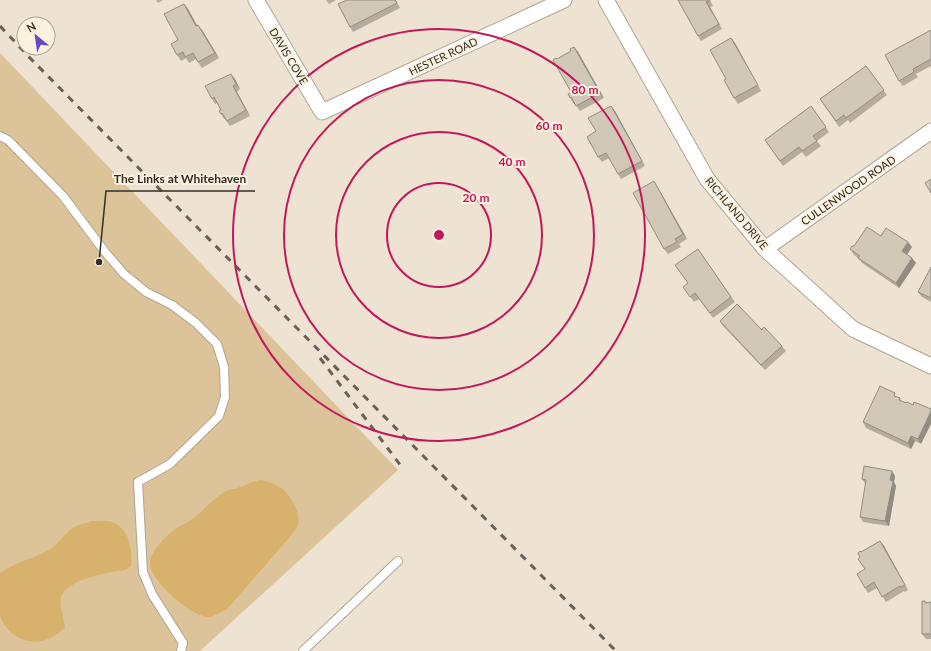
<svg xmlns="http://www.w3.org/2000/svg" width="931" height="651" font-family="Lato,sans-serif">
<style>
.green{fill:#dcc399}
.water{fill:#d8b16c}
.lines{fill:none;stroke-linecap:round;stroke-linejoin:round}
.service-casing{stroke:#aea594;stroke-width:10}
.minor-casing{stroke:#aea594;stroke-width:17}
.service{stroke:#fff;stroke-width:8}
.minor{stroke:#fff;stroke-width:15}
.rail{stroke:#676157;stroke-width:3;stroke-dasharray:7 7;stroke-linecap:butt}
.wall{fill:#b5ac9e}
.shaded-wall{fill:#938c81}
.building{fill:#d2c8b8;stroke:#938c81}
.ring{fill:none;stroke:#c2185b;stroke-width:2}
.labels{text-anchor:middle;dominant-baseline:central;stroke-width:4;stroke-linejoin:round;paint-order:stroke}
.street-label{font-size:11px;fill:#332f28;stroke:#fbf1df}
.centre{fill:#c2185b;stroke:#fbf1df;stroke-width:2}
.ring-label{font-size:12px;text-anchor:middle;font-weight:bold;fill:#c2185b;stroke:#fbf1df;stroke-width:4;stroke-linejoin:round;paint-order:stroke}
.leader{fill:none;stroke:#332f28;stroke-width:1.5}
.callout-dot{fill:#332f28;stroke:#fbf1df;stroke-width:1.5}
.callout-label{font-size:12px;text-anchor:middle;font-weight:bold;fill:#332f28;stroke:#fbf1df;stroke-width:4;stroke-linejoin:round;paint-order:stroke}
</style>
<rect width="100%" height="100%" fill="#eee3d2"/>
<path class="green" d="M0,53L398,470L200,651H0Z"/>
<path class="water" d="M261,480C278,483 290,492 296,509C298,514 299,519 298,524C297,529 292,534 289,538L227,609C221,612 214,617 207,617C190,615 148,580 150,562C152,549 167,535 178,527C183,524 189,522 194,518C204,510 217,494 229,490C231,489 234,489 235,489C245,485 251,482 261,480Z
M92,521C98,521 106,520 112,522C129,528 133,550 131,566L125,570C109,572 67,579 61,597C59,604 64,620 65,628C48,643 30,647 12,633C7,629 1,621 0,614C0,604 0,585 0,573C14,563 32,559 47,551C57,546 62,537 70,530C75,525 85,524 92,521Z"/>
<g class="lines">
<g class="service-casing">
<path id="service" d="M0,136L8,140L63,196L105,252L124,274L146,292L172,305L196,323L217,344L224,367L225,397L219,416L170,464L138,482L143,572L152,594L183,643L181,651
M303,651L398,561"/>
</g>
<g class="minor-casing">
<path id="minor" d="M256,0L322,112L564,0
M606,0L707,179L765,249L853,329L931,366
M765,249L931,131"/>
</g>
<use href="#service" class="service"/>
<use href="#minor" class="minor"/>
<path class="rail" d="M0,26L30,58L616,651
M320,358L404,470"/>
</g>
<path class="wall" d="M156,0H163L158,3Z
M326,0H336L329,4Z
M396,0L400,8L353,32L350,27Z
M678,0H710L713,6L710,7L722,29L701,41L698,36Z
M184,4L188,9L197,26L202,30L219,58L202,68L196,59L189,63L186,58L181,61L177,55L178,40Z
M931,30V66L916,74L918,77L903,86L899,81Z
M731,38L735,43L761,91L738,104L734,98L726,79Z
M574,47L578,52L604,98L580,111L574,103H573L570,98L571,92L558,59L571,51Z
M866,66L887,95L850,123L848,120L839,127L820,99Z
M235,79L240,89L237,92L250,116L230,126L225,119H224L221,114V110L217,103L215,104L212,99Z
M611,106L615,111L645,166L621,179L609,158L602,162L598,157L596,131Z
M811,106L829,132L817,141L821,146L806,157L802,152L783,166L765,140Z
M657,186L687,239L679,244L681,247L668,254L664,249Z
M881,236L912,247L907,255L912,258L916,263L899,288L862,263L858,258L854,255L850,249L854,246Z
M698,249L735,302L713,318L699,299L694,302L687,292L688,283Z
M931,267V302L922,297L918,292Z
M720,321L762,330L782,346L786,351L765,370L723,326Z
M898,397L900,398L901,401L921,444L915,441L911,449L866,428L863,422Z
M892,471L895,476L894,482L896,486L889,526L863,522L860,517L866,485L862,479Z
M880,541L884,546L908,590L905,592L904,591L886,602L877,588L868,593L865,588V569L860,557L861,552Z
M931,602V639H926L922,634L926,603Z"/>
<path class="shaded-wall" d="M706,2L710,7L722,29L719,24Z
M184,4L188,9L200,31L196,26Z
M198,25L202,30L219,58L215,53Z
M731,38L735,43L761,91L758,85Z
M574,47L578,52L604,98L600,93Z
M231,74L235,79L240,89L236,84Z
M233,86L237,92L250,116L246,110Z
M611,106L615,111L645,166L642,161Z
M654,181L657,186L687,239L683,234Z
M908,242L912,247L905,257L902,251Z
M912,258L916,263L899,288L896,283Z
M931,411V424L921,444L918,439Z
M911,436L915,441L911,449L908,443Z
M892,471L895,476L894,482L896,486L889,526L885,521L890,480Z
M880,541L884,546L908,590L905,585Z"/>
<path class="building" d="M347,0H395L397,3L350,27L338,4Z
M678,0H709V1L706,2L719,24L698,36Z
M184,4L196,26L198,25L215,53L198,62L193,53L185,57L183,52L177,55L171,44L178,40L164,14Z
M931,30V59L913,69L914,72L899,81L885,55Z
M731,38L758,85L734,98L724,80L726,79L710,50Z
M574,47L600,93L576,106L571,97L570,98L568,94L571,92L553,60L556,58L557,59L571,51L570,49Z
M866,66L884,90L846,118L844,115L836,121L820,99Z
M231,74L236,84L233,86L246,110L227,121L222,113L221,114L219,111L221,110L214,97L212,99L205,86Z
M611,106L642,161L618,174L606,153L598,157L587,137L596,131L588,118Z
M811,106L826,127L813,136L817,141L802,151L799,147L780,161L765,140Z
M931,179V193L925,183Z
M654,181L683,234L675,239L677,242L664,249L633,193Z
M867,227L881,236L886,228L908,242L902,251L912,258L896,283L858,258L860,256L850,249L852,246H854Z
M698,249L731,297L710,313L695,293L690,297L683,287L688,283L675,265Z
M931,267V298L918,292Z
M737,304L762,330L764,327L782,346L761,365L720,321Z
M880,386L895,393L894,396L900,398L899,400L906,403L907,402L913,405L914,402L931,409V411L918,439L911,436L908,443L863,422Z
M864,466L892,471L890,480L893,481L885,521L860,517L866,480L862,479Z
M880,541L905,585L901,587L900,586L882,597L874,582L865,588L857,574L865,569L858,559L860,557L858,553L860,551L861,552Z
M922,601H925V603L931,602V634H922Z"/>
<g class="ring">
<circle cx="439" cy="235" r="52"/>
<circle cx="439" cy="235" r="103"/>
<circle cx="439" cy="235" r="155"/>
<circle cx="439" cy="235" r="206"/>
</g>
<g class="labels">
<g class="street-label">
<text transform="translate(289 56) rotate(59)">DAVIS COVE</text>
<text transform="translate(443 56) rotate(-25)">HESTER ROAD</text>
<text transform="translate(848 190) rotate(-35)">CULLENWOOD ROAD</text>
<text transform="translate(737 213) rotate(50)">RICHLAND DRIVE</text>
</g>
</g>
<circle cx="439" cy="235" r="6" class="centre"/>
<g class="ring-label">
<text x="585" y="94">80 m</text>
<text x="549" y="130">60 m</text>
<text x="512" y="166">40 m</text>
<text x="476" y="202">20 m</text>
</g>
<path class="leader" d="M99 262L106 191H255"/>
<circle class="callout-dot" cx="99" cy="262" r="4"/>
<g class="callout-label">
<text x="180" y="183">The Links at Whitehaven</text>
</g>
<g transform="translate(36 36) rotate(331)"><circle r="19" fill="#fbf1df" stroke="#aba396"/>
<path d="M0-3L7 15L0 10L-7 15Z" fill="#6949c2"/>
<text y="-6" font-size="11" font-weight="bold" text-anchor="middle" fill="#332f28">N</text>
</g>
</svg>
